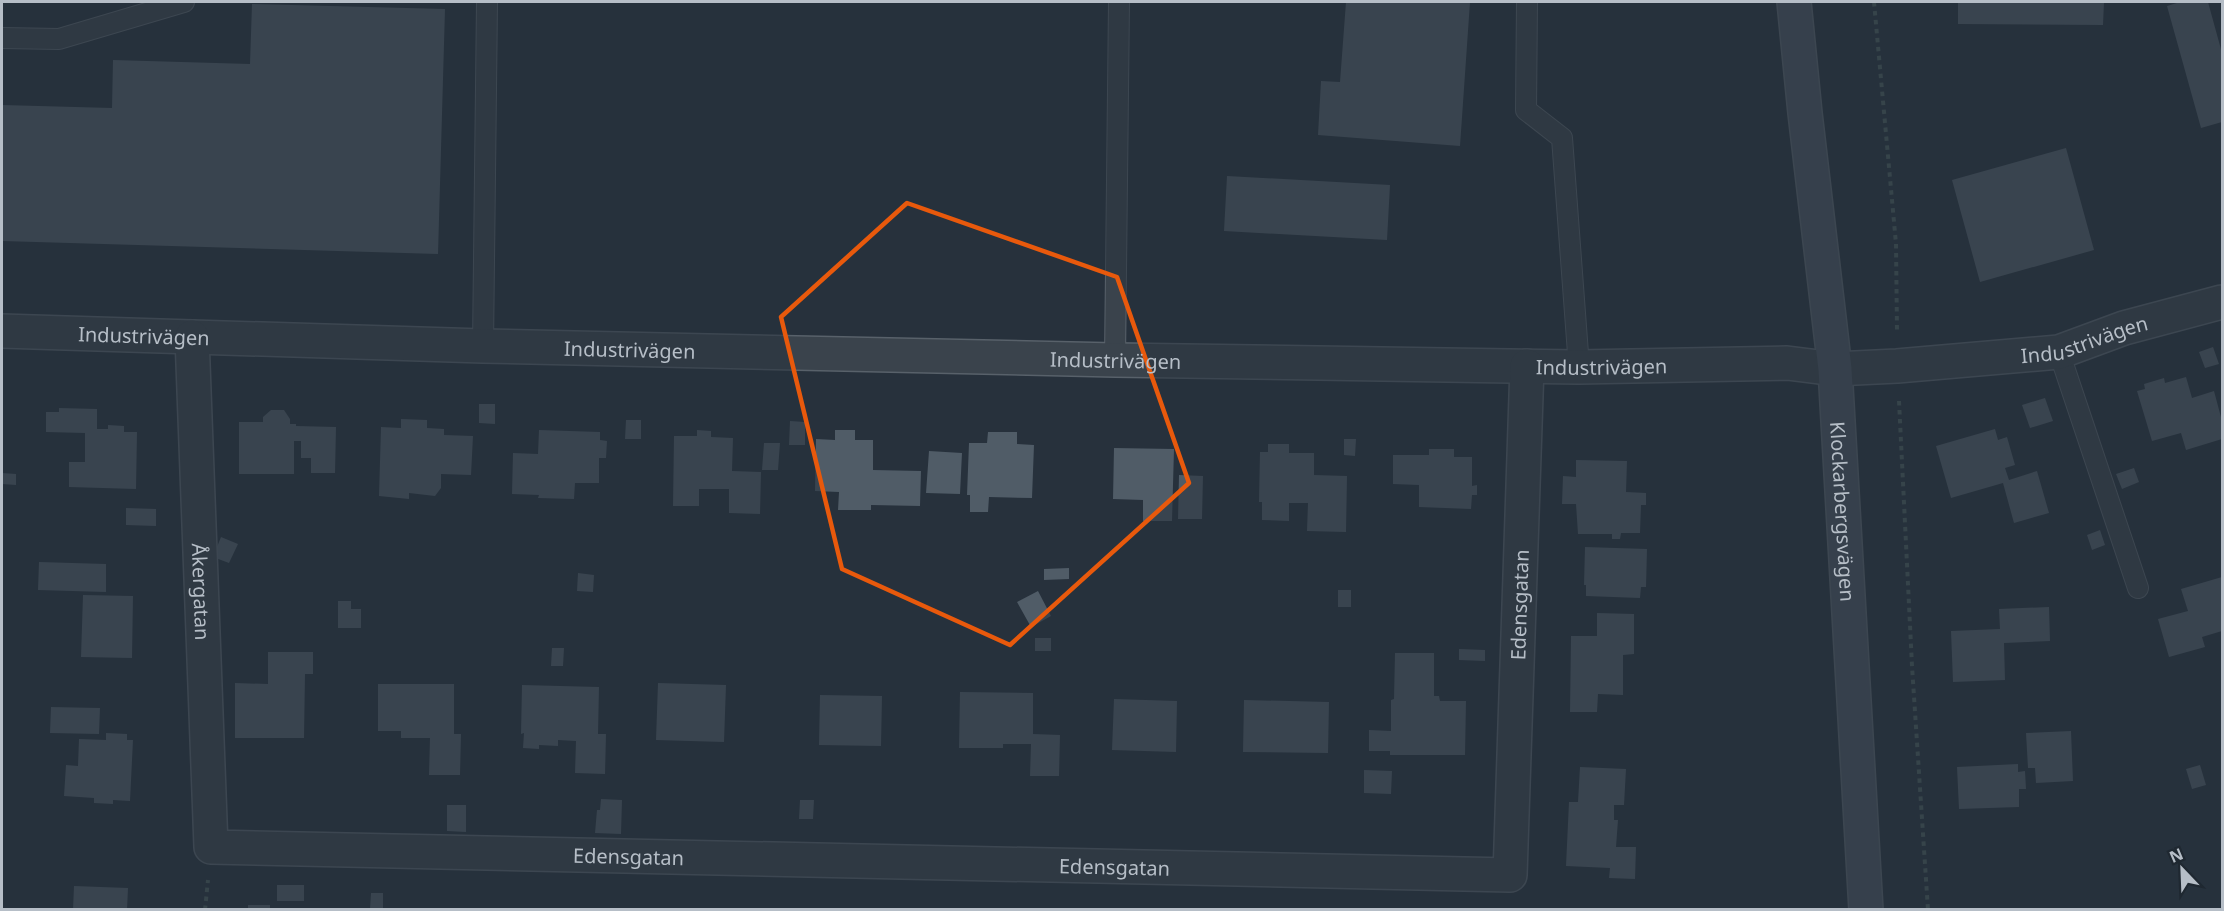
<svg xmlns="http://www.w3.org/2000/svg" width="2224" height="911" font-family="'Noto Sans',sans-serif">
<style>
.building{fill:#505c67}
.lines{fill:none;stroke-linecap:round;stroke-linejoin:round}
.service-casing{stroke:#58616a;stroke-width:22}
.minor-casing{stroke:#58616a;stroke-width:36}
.secondary-casing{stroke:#58616a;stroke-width:36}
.path{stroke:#495b5c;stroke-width:4;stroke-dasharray:4.5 4.5;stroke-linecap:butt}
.service{stroke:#3a434c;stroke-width:20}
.minor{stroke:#3a434c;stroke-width:33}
.secondary{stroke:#49535f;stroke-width:33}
.marked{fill:none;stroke:#e8590c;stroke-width:4.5;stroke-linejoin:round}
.labels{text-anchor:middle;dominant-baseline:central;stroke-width:4.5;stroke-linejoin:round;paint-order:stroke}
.street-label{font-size:20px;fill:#b6bec7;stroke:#1f2831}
</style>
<rect width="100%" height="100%" fill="#27313c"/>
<path class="building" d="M1346,2H1470L1460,146L1318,135L1321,81L1340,82Z
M1958,2H2104L2103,25L1958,24Z
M2180,2H2208L2222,53V122L2201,128L2167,6Z
M252,4L445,9L438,254L2,241V105L112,108L113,60L250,64Z
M2066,148L2094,250L1980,282L1952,180Z
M1227,176L1390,185L1387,240L1224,231Z
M2213,347L2219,364L2205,368L2199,352Z
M2186,377L2192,398L2214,391L2222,421V439L2186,450L2181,433L2152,441L2137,391L2145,389L2144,384L2164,378L2165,383Z
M2045,398L2053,421L2030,428L2022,405Z
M479,404H495V424L479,423Z
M59,408L97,409V429H108V425L124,426V432H137L136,489L69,487V462H85V433L46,432V412H59Z
M271,410H284L290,419V424H296V426L336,427L335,473H311V458H301V441H294V474H239V422H263V417Z
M401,419L427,420V428L444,429V435L473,436L471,475L441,474V488L435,496L409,493V499L379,496L381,427L401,428Z
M626,420H641V439H625Z
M790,421L805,422V445H789Z
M1995,429L1998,440L2007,437L2015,465L2005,468L2009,480L2037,471L2049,513L2014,523L2003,483L1951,498L1936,446Z
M539,430L600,432V440L607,441L606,458H599V483H575L574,499L538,498L539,495L512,494L513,453L538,454Z
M697,430L711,431V437L733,438L732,471L761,472L760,514L729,513V489H699V506H673L674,436H697Z
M835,430H855V440H873V470L921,471L920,506L871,505V510H838L839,492L815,491L816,439L835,440Z
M988,432H1017V444L1034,445L1032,498L989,497L988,512H970V495H967L969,443H987Z
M1344,439H1356L1355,456L1344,455Z
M764,443H780L778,470H762Z
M1268,444H1289V453H1314V475L1347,476L1346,532L1307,531L1308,503H1289V521L1262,520V502H1259L1260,452H1268Z
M1114,448L1174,449L1172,521H1143V500L1113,499Z
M1429,449H1454V457H1472V486L1477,485V495H1472L1471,509L1419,507V485L1393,484V455H1429Z
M929,451L962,453L960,494L926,493Z
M1576,460L1627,461L1626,492L1646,493V505H1641L1640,533H1621L1620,539H1612V534H1578L1576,504H1562L1563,476L1576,477Z
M2134,468L2139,482L2122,489L2116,474Z
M2,473L16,474V485L2,484Z
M1179,475L1203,476L1202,519H1178Z
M126,508L156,509V526L126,525Z
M2100,530L2105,545L2092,550L2087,535Z
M221,537L238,544L229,563L213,557Z
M1585,547L1647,549L1646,587H1641L1640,598L1586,596V585H1584Z
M39,562L106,564V592L38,590Z
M1069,568V579L1044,580V569Z
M578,573L594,575L593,592L577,591Z
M2222,577V631L2202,637L2205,647L2169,657L2158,619L2188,611L2181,589Z
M1338,590H1351V607H1338Z
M1038,591L1051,616L1031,627L1017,602Z
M83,595L133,596L132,658L81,657Z
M338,601H351V609H361V628H338Z
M2049,607L2050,641L2004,643L2005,680L1953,682L1951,631L2000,629L1999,609Z
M1597,613L1634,614V654L1623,655V695L1598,694L1597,712H1570L1571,636H1597Z
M1035,638H1051V651H1035Z
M552,648H564L563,666H551Z
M1459,649L1485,650V661L1459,660Z
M268,652H313V674H305L304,738H235V683L268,684Z
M1395,653H1434V696H1439L1440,701H1466L1465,755H1390V751H1369V730L1391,731V700L1394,699Z
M658,683L726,685L724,742L656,740Z
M378,684H454V734H461L460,775H429L430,738H401V731H378Z
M522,685L599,687L598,734H606L605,774L575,773L576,741L558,740V746L539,745V749L523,748L524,733L521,734Z
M960,692L1033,693V734L1060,735L1059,776H1030L1031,744H1003V748H959Z
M820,695L882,696L881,746L819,745Z
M1114,699L1177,701L1176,752L1112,750Z
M1244,700L1329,702L1328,753L1243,752Z
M51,707L100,708L99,734L50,733Z
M2071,731L2073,781L2036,783L2035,768H2028L2026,733Z
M106,733L127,734V740H133L130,801L113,800V804L94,803V798L64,796L66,765L78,766L79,739L106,740Z
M2018,764V772L2025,771L2026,789H2019V807L1959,809L1957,767Z
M2200,765L2206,785L2192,789L2186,769Z
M1580,767L1626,769L1624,805H1614V820H1618L1616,847H1636L1635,879L1609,878L1610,868L1566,866L1569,802H1578Z
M1364,770L1392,771L1391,794L1364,793Z
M601,799L622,800L621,834L595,833L597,810H600Z
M800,800H814L813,819H799Z
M447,805H466V832L447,831Z
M277,885H304V901H277Z
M74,886L128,888L127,910H73Z
M371,893H383V910L370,909Z
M248,905H270V910H248Z"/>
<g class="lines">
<g class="service-casing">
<path id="service" d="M1527,2L1526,110L1562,138L1579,367
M2,38L59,39L184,2
M483,346L487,2
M2059,352L2138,588
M1115,360L1119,2"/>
</g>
<g class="minor-casing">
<g id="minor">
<path id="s1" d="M2,331L483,346L1115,360L1579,367L1787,363L1835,369L1897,366L2059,352L2124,328L2222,302"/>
<path id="s2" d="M192,337L211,847L1510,875L1527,366"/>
</g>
</g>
<g class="secondary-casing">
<g id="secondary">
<path id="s3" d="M1794,2L1805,113L1835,369L1866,910"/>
</g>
</g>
<path class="path" d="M1874,2L1896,244L1897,331
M1899,401L1912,666L1928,910
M205,910L208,880"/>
<use href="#service" class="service"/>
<use href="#minor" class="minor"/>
<use href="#secondary" class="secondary"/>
</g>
<path d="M0 0H2224V911H0ZM907,203L1117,277L1189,483L1010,645L842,569L781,317Z" fill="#27313c" fill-opacity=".55" fill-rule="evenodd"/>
<path class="marked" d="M907,203L1117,277L1189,483L1010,645L842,569L781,317Z"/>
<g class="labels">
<g class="street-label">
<text stroke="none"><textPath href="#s1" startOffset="142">Industrivägen</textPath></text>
<text stroke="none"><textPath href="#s1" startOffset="2086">Industrivägen</textPath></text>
<text stroke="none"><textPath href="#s1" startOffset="628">Industrivägen</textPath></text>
<text stroke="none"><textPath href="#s1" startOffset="1114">Industrivägen</textPath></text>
<text stroke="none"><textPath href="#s1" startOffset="1600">Industrivägen</textPath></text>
<text stroke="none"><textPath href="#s3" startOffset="512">Klockarbergsvägen</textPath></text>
<text stroke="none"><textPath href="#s2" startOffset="255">Åkergatan</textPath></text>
<text stroke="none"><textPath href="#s2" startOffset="2080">Edensgatan</textPath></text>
<text stroke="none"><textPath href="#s2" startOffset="928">Edensgatan</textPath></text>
<text stroke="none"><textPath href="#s2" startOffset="1414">Edensgatan</textPath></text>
</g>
</g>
<rect width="2224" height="911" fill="none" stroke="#b6bec7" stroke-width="6"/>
<g transform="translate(2182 869) rotate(337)" stroke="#1f2831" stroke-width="4.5" paint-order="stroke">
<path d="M0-4.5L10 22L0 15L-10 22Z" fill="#b6bec7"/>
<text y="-9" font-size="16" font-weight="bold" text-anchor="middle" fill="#b6bec7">N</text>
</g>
</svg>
